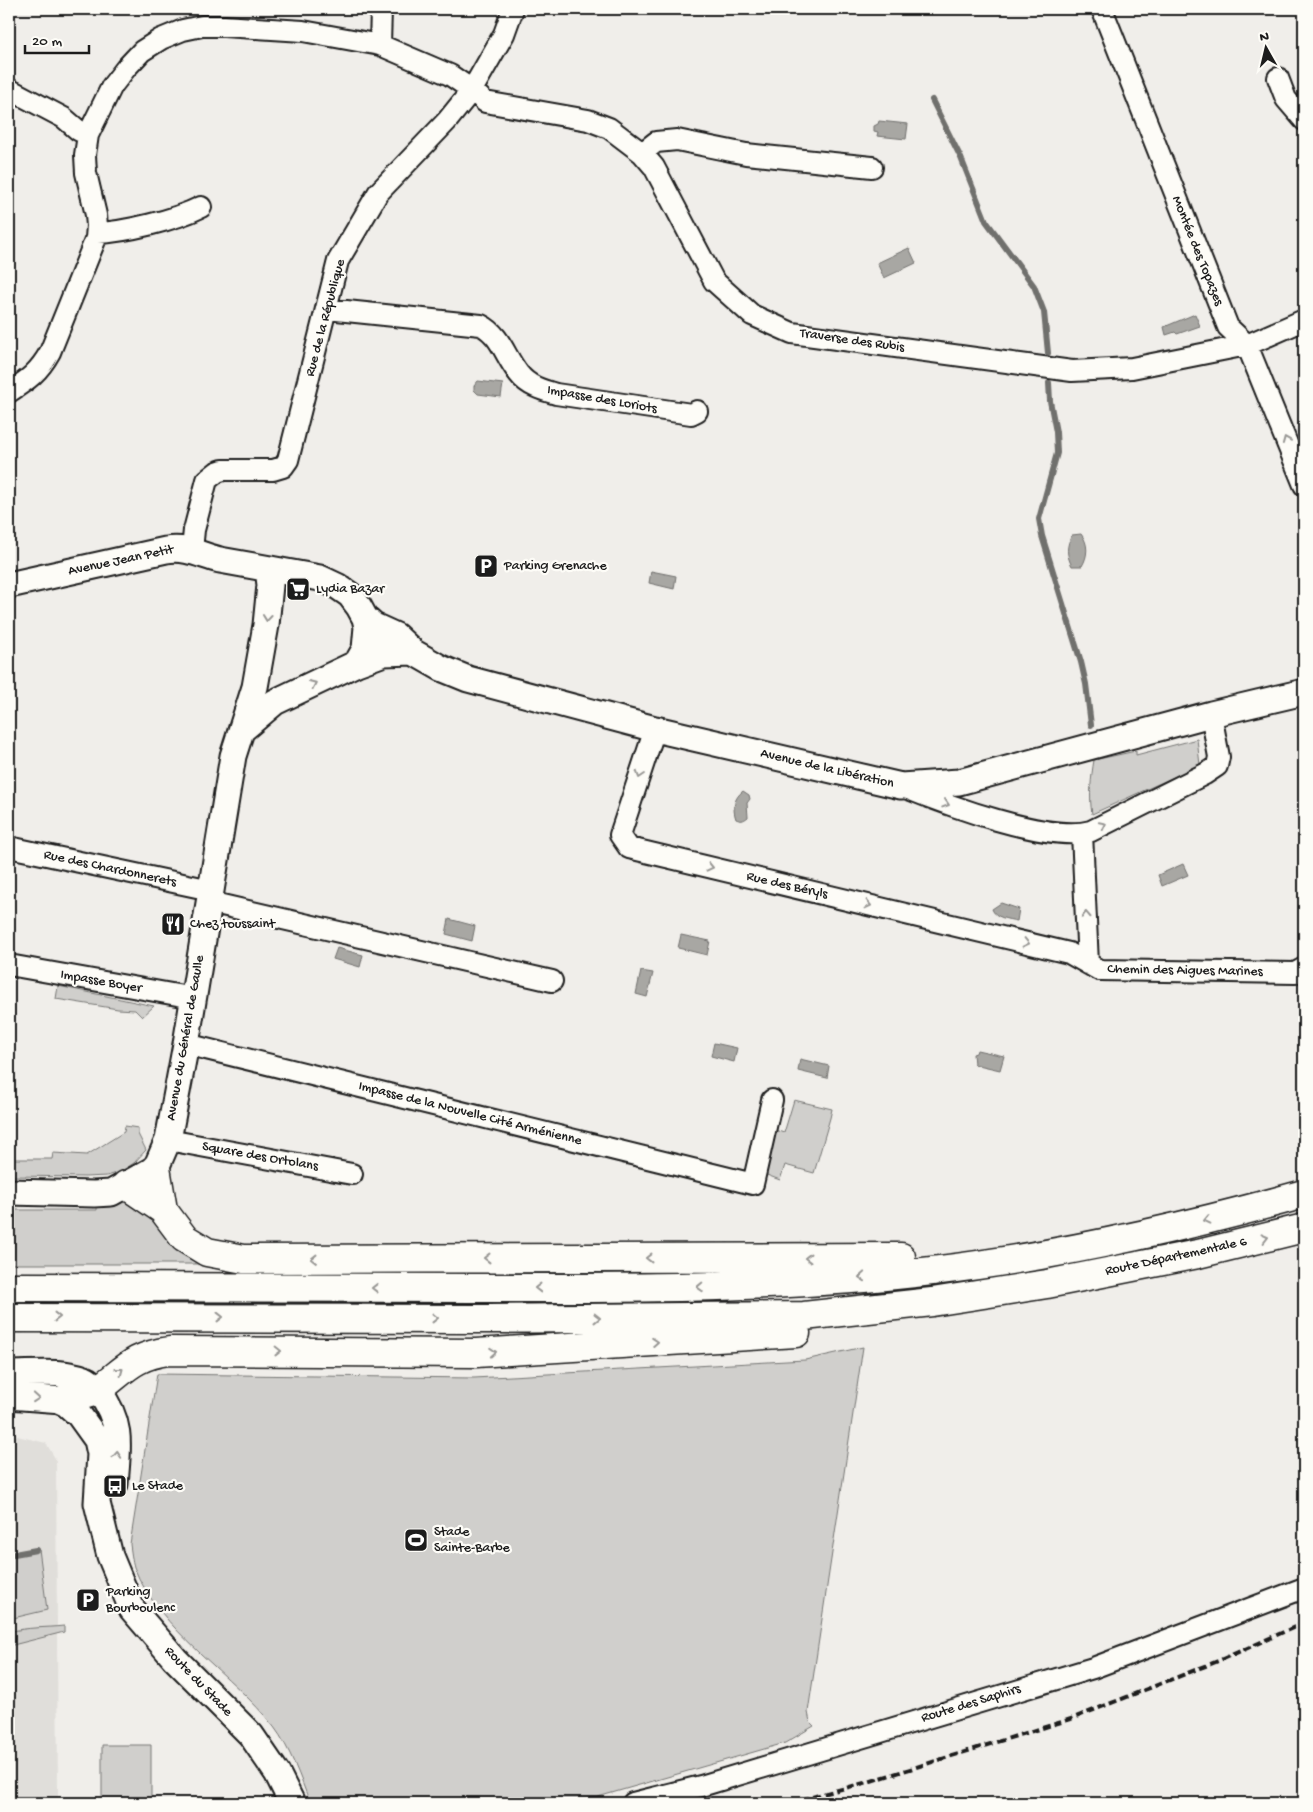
<svg xmlns="http://www.w3.org/2000/svg" width="1313" height="1812" font-family="'Gochi Hand',sans-serif">
<style>
.built{fill:#e0deda}
.green{fill:#d0cfcc;stroke:#767674}
.water{fill:#a8a7a3;stroke:#706f6d}
.lines{fill:none;stroke-linecap:round;stroke-linejoin:round}
.stream{stroke:#706f6d;stroke-width:6}
.minor-casing{stroke:#1c1c1c;stroke-width:24}
.tertiary-casing{stroke:#1c1c1c;stroke-width:29}
.trunk-casing{stroke:#1c1c1c;stroke-width:31}
.minor{stroke:#fdfcf7;stroke-width:20}
.tertiary{stroke:#fdfcf7;stroke-width:25}
.trunk{stroke:#fdfcf7;stroke-width:28}
.rail{stroke:#1c1c1c;stroke-width:4;stroke-dasharray:8 4;stroke-linecap:butt}
.oneway{stroke:#989794}
.labels{text-anchor:middle;dominant-baseline:central;stroke-width:4.5;stroke-linejoin:round;paint-order:stroke}
.street-label{font-size:14px;fill:#1c1c1c;stroke:#fdfcf7}
.poi-label{font-size:14px;fill:#1c1c1c;stroke:#fdfcf7;text-anchor:start}
</style>
<rect width="100%" height="100%" fill="#f0eeea"/>
<filter id="ink" filterUnits="userSpaceOnUse"><feTurbulence type="fractalNoise" baseFrequency=".02" numOctaves="2"/><feDisplacementMap in="SourceGraphic" scale="10" xChannelSelector="R" yChannelSelector="G"/><feConvolveMatrix kernelMatrix="1 2 1 2 8 2 1 2 1" color-interpolation-filters="sRGB"/></filter>
<g filter="url(#ink)">
<path class="built" d="M9,1434L46,1443L56,1460L58,1803H9Z"/>
<path class="green" d="M1197,739L1200,765L1092,814C1089,796 1091,778 1094,760L1136,751V755Z
M58,986L154,1006L142,1017L135,1010L118,1009L56,999Z
M794,1100L832,1109L830,1118L814,1173L785,1165L780,1180L764,1174L775,1130L784,1133Z
M125,1126L138,1128V1134L146,1150L134,1163L120,1172L107,1176L85,1177L9,1176V1159H52L53,1153L87,1155L124,1132Z
M97,1200L133,1201L202,1264H9V1210H97Z
M863,1347L808,1712L810,1722L814,1726L785,1743L577,1803H310C301,1779 290,1748 274,1727C233,1674 159,1631 134,1567C132,1560 131,1552 130,1544L157,1374L474,1378L805,1360Z
M39,1549L47,1610L9,1619V1555Z
M64,1626V1632L9,1646V1632C27,1627 45,1628 64,1626Z
M102,1745H151V1803H102Z"/>
<path class="water" d="M879,121L908,124L906,139L877,136L878,132L874,131V126L878,124Z
M909,248L916,263L884,278L877,263Z
M1195,314L1200,326L1177,334L1175,332L1166,335L1164,327Z
M478,381L503,384L501,397L478,394L474,390V386Z
M1081,534C1089,544 1088,556 1082,566H1072C1066,555 1066,546 1072,535Z
M651,571L676,576L674,589L649,583Z
M743,791L749,795L750,799L747,803L748,817C743,821 741,821 736,819C732,808 734,798 743,791Z
M1183,864L1188,875L1162,886L1158,875Z
M1001,903L1019,909L1017,921C1008,919 995,918 992,909Z
M449,919L475,926L472,941L446,934Z
M681,935L710,941L707,955L678,948Z
M337,948L363,955L360,967L333,959Z
M641,971L653,973L647,997L636,994Z
M714,1043L737,1048L734,1062L711,1056Z
M977,1050L1004,1056L1000,1070L974,1064L973,1054L976,1053Z
M800,1059L829,1066L827,1078L798,1071Z"/>
<g class="lines">
<path class="stream" d="M932,100L961,158L986,221L1034,286L1044,312L1048,353
M1049,383L1050,401L1056,432L1057,453L1039,519L1042,536L1081,662L1086,684L1091,725
M9,1555L36,1550"/>
<g class="minor-casing">
<path id="minor" d="M1102,9L1228,327L1247,345L1304,485
M380,45L381,9
M1278,78L1286,99L1304,120
M9,89L64,118L78,130L88,135
M642,153L656,142L677,140L746,154L872,167
M97,233C125,232 175,220 201,207
M327,309L481,325C501,335 505,357 519,374C528,386 542,390 556,394L691,414L697,411
M9,392C28,380 39,372 50,352L96,238L97,226L96,215L86,173L85,155L88,135L112,86L126,68L142,51L161,39L183,30L202,26H224L303,31L380,45L450,75L472,90L485,102L588,120L609,128L642,153L654,167L714,281L752,315L792,333L1072,371L1132,368L1247,345L1304,320
M192,550L194,530L207,480L217,472L223,470H273L283,467L288,460L338,261L378,193L447,121L472,90L504,34L513,9
M655,729L620,835L629,848L1069,953L1099,970L1295,973L1304,968
M903,787C945,804 1048,843 1091,831L1205,774L1217,766L1219,757L1211,714
M1082,833L1088,964
M9,847L211,890
M209,902L552,981
M9,965L194,998
M186,1044L753,1184L772,1100
M168,1140L352,1174
M633,1803L701,1786L1093,1668L1304,1588"/>
</g>
<g class="tertiary-casing">
<path id="tertiary" d="M9,585L166,550C188,547 200,555 220,560L320,578L337,586L350,595L359,607L365,618L367,627L365,649L357,663L275,702L243,729
M365,618L374,626L396,636L413,652L441,668L468,679L655,729L901,786L959,782L1211,714L1304,692
M357,663L384,653L413,652
M9,1192L94,1194L111,1193L156,1168L168,1140L186,1044L233,756L255,687L266,625L270,585L268,569
M9,1374C33,1374 62,1370 85,1379C91,1381 96,1388 99,1392C123,1422 118,1448 115,1484
M9,1396L62,1400L79,1415L97,1440L100,1454L97,1503L110,1556L132,1609L175,1659L251,1735L277,1773L292,1803"/>
</g>
<g class="trunk-casing">
<path id="trunk" d="M156,1168L163,1210
M126,1185L163,1210L184,1238L207,1252L244,1259L901,1257
M9,1287C166,1288 323,1288 481,1288C632,1288 782,1289 932,1271C1059,1256 1182,1228 1304,1194
M9,1318L487,1319L804,1316L932,1302L1047,1284L1198,1254L1304,1228
M62,1400C73,1397 90,1395 99,1389C126,1369 133,1356 169,1351L476,1353L796,1333"/>
</g>
<use href="#minor" class="minor"/>
<use href="#tertiary" class="tertiary"/>
<use href="#trunk" class="trunk"/>
<path class="rail" d="M789,1803L868,1782L1071,1719L1218,1661L1304,1623"/>
</g>
<defs><path id="oneway-chevron" d="M-2-3.5L2.5 0L-2 3.5" fill="none" stroke-width="1.6" stroke-linecap="round" stroke-linejoin="round" transform="scale(1.25)"/></defs>
<g class="oneway">
<use href="#oneway-chevron" transform="translate(1286 440) rotate(-112)"/>
<use href="#oneway-chevron" transform="translate(267 618) rotate(96)"/>
<use href="#oneway-chevron" transform="translate(313 684) rotate(-25)"/>
<use href="#oneway-chevron" transform="translate(640 775) rotate(108)"/>
<use href="#oneway-chevron" transform="translate(946 804) rotate(18)"/>
<use href="#oneway-chevron" transform="translate(1103 825) rotate(-26)"/>
<use href="#oneway-chevron" transform="translate(710 867) rotate(13)"/>
<use href="#oneway-chevron" transform="translate(868 905) rotate(13)"/>
<use href="#oneway-chevron" transform="translate(1086 915) rotate(-93)"/>
<use href="#oneway-chevron" transform="translate(1026 943) rotate(13)"/>
<use href="#oneway-chevron" transform="translate(1207 1220) rotate(167)"/>
<use href="#oneway-chevron" transform="translate(1265 1238) rotate(-14)"/>
<use href="#oneway-chevron" transform="translate(487 1258) rotate(180)"/>
<use href="#oneway-chevron" transform="translate(649 1258) rotate(180)"/>
<use href="#oneway-chevron" transform="translate(808 1258) rotate(180)"/>
<use href="#oneway-chevron" transform="translate(314 1259) rotate(180)"/>
<use href="#oneway-chevron" transform="translate(862 1277) rotate(175)"/>
<use href="#oneway-chevron" transform="translate(700 1287) rotate(178)"/>
<use href="#oneway-chevron" transform="translate(375 1288) rotate(-180)"/>
<use href="#oneway-chevron" transform="translate(538 1288) rotate(-180)"/>
<use href="#oneway-chevron" transform="translate(57 1317)"/>
<use href="#oneway-chevron" transform="translate(220 1317)"/>
<use href="#oneway-chevron" transform="translate(435 1318)"/>
<use href="#oneway-chevron" transform="translate(597 1318)"/>
<use href="#oneway-chevron" transform="translate(655 1342) rotate(-4)"/>
<use href="#oneway-chevron" transform="translate(278 1351) rotate(1)"/>
<use href="#oneway-chevron" transform="translate(493 1352) rotate(-4)"/>
<use href="#oneway-chevron" transform="translate(120 1371) rotate(-37)"/>
<use href="#oneway-chevron" transform="translate(36 1398) rotate(5)"/>
<use href="#oneway-chevron" transform="translate(117 1455) rotate(-86)"/>
</g>
</g>
<defs>
<g id="parking-square" transform="scale(1.25)"><rect x="-9" y="-9" width="18" height="18" rx="4" fill="#1c1c1c" stroke="#fdfcf7"/><path d="M-3.5-5.5H1a3.5 3.5 0 0 1 0 7H-1V5.5H-3.5ZM-1-3.4V-.6H.8a1.4 1.4 0 0 0 0-2.8Z" fill="#fff"/></g>
<g id="supermarket-square" transform="scale(1.25)"><rect x="-9" y="-9" width="18" height="18" rx="4" fill="#1c1c1c" stroke="#fdfcf7"/><path d="M-6-5.5h2.5l.6 2H6L4.5 2H-2.5L-4.4-4H-6ZM-1.5 3.2a1.3 1.3 0 1 0 .1 0ZM3 3.2a1.3 1.3 0 1 0 .1 0Z" fill="#fff"/></g>
<g id="restaurant-square" transform="scale(1.25)"><rect x="-9" y="-9" width="18" height="18" rx="4" fill="#1c1c1c" stroke="#fdfcf7"/><path d="M-5-6h1v4h1v-4h1v4h1v-4h1v5L-1.5 .5V6h-2V.5L-5-1ZM5-6V6H3V1.5H1.5Q1.5-4 5-6Z" fill="#fff"/></g>
<g id="bus-square" transform="scale(1.25)"><rect x="-9" y="-9" width="18" height="18" rx="4" fill="#1c1c1c" stroke="#fdfcf7"/><path d="M-5-6H5V4H4V6H2V4H-2V6H-4V4H-5ZM-3.5-4V0h7V-4ZM-3.5 1.2v1.5H-2V1.2ZM2 1.2v1.5H3.5V1.2Z" fill="#fff"/></g>
<g id="stadium-square" transform="scale(1.25)"><rect x="-9" y="-9" width="18" height="18" rx="4" fill="#1c1c1c" stroke="#fdfcf7"/><path d="M0-5a6.5 5 0 1 0 0 10a6.5 5 0 1 0 0-10ZM-3.5-1.8h7v3.6h-7Z" fill="#fff"/></g>
</defs>
<g fill-rule="evenodd">
<use href="#parking-square" x="486" y="566"/>
<use href="#supermarket-square" x="298" y="589"/>
<use href="#restaurant-square" x="173" y="924"/>
<use href="#bus-square" x="115" y="1486"/>
<use href="#stadium-square" x="416" y="1540"/>
<use href="#parking-square" x="88" y="1600"/>
</g>
<g class="labels">
<g class="street-label">
<text transform="translate(1197 251) rotate(68)">Montée des Topazes</text>
<text transform="translate(326 318) rotate(-75)">Rue de la République</text>
<text transform="translate(852 341) rotate(8)">Traverse des Rubis</text>
<text transform="translate(602 400) rotate(10)">Impasse des Loriots</text>
<text transform="translate(121 561) rotate(-12)">Avenue Jean Petit</text>
<text transform="translate(827 769) rotate(13)">Avenue de la Libération</text>
<text transform="translate(110 869) rotate(12)">Rue des Chardonnerets</text>
<text transform="translate(787 886) rotate(13)">Rue des Béryls</text>
<text transform="translate(1185 971) rotate(1)">Chemin des Aigues Marines</text>
<text transform="translate(101 982) rotate(10)">Impasse Boyer</text>
<text transform="translate(186 1038) rotate(-80)">Avenue du Général de Gaulle</text>
<text transform="translate(470 1114) rotate(14)">Impasse de la Nouvelle Cité Arménienne</text>
<text transform="translate(260 1157) rotate(10)">Square des Ortolans</text>
<text transform="translate(1176 1257) rotate(-12)">Route Départementale 6</text>
<text transform="translate(198 1682) rotate(46)">Route du Stade</text>
<text transform="translate(971 1704) rotate(-17)">Route des Saphirs</text>
</g>
<g class="poi-label">
<text x="504" y="566">Parking Grenache</text>
<text x="316" y="589">Lydia Bazar</text>
<text x="190" y="924">Chez toussaint</text>
<text x="132" y="1486">Le Stade</text>
<text x="434" y="1532">Stade<tspan x="434" dy="16">Sainte-Barbe</tspan></text>
<text x="106" y="1592">Parking<tspan x="106" dy="16">Bourboulenc</tspan></text>
</g>
</g>
<rect width="1313" height="1812" fill="none" stroke="#fdfcf7" stroke-width="30"/>
<rect x="15" y="15" width="1283" height="1782" fill="none" stroke="#1c1c1c" stroke-width="2" filter="url(#ink)"/>
<g transform="translate(1266 48) rotate(352)" stroke="#fdfcf7" stroke-width="4" paint-order="stroke">
<path d="M0-4L9 19L0 12L-9 19Z" fill="#1c1c1c"/>
<text y="-8" font-size="14" font-weight="bold" text-anchor="middle" fill="#1c1c1c">N</text>
</g>
<path d="M25 45v8h64v-8" fill="none" stroke="#1c1c1c" stroke-width="2.5"/>
<text x="32" y="45" font-size="15" fill="#1c1c1c" stroke="#fdfcf7" stroke-width="4" paint-order="stroke">20 m</text>
</svg>
